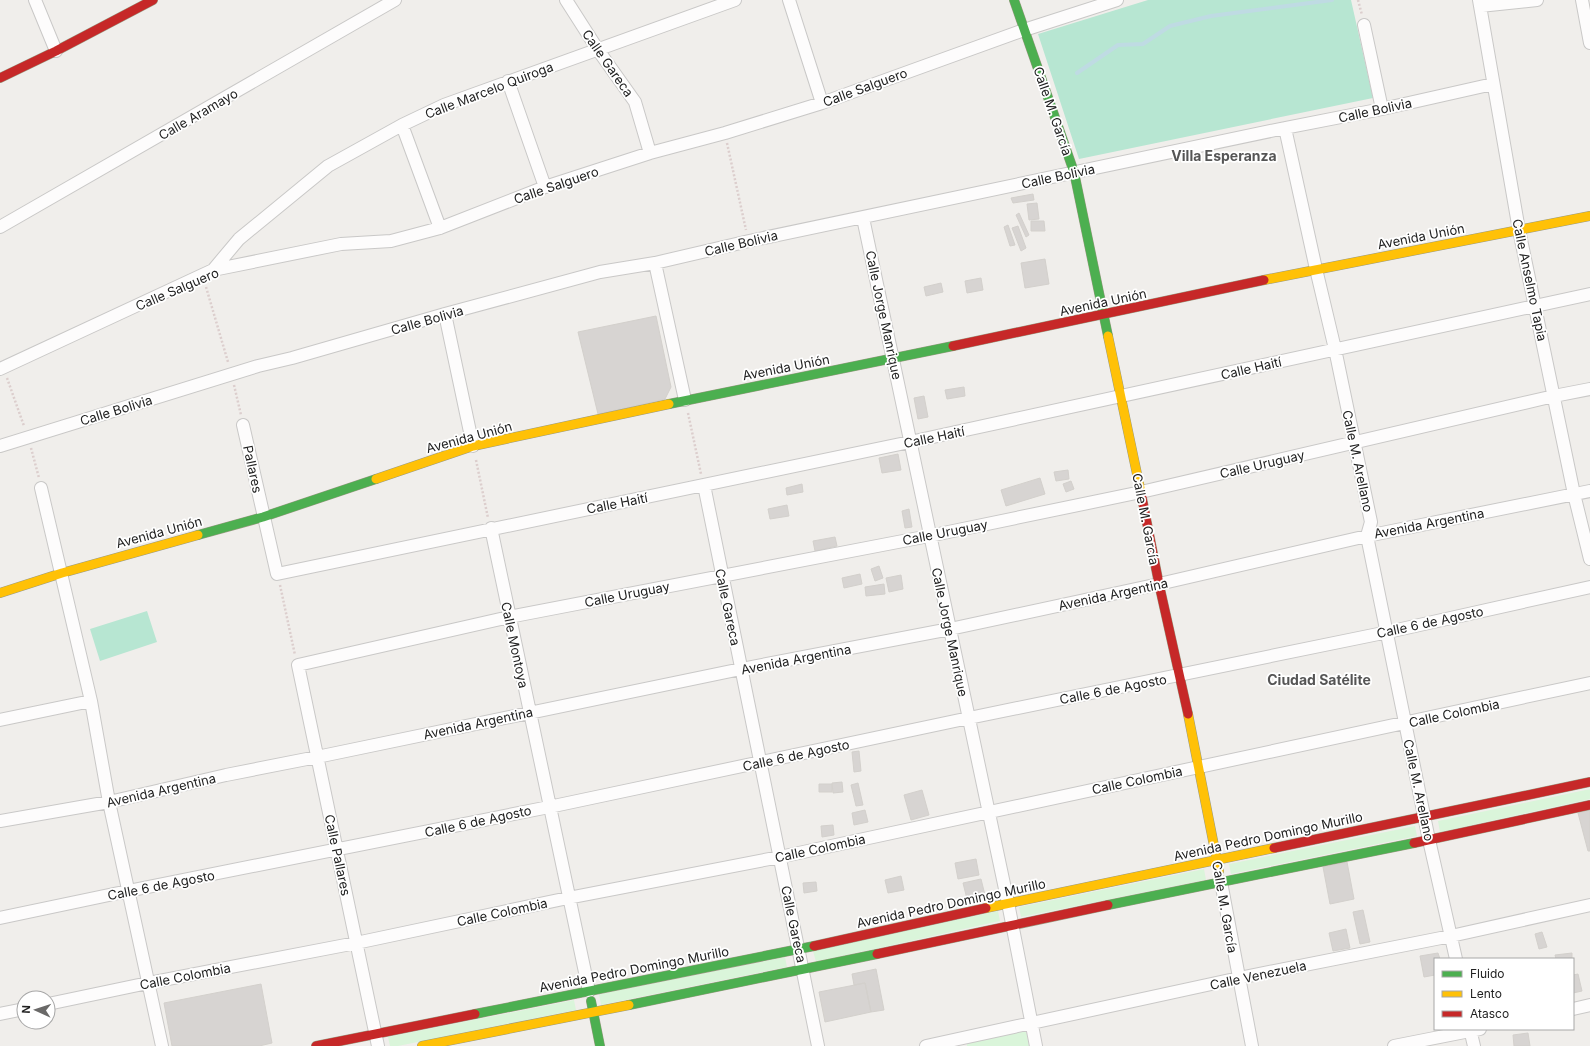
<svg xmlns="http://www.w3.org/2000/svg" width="1590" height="1046" font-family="Inter,sans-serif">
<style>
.park{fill:#daf5da}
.pitch{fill:#b7e6d2}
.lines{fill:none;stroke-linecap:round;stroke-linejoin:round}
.stream{stroke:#bfdbe3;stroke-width:4}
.building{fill:#d7d4d2;stroke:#d3d0cc}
.street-casing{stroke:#c9c8c7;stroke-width:14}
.fast-casing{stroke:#999a82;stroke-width:10}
.slow-casing{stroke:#999a82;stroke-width:10}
.jam-casing{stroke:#999a82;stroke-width:10}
.path{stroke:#dccecd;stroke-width:2.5;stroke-dasharray:2 2;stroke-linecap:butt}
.street{stroke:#fdfcfc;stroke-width:12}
.fast{stroke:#4caf50;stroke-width:9}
.slow{stroke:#ffc107;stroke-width:9}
.jam{stroke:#c62828;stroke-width:9}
.labels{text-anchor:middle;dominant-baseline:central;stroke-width:3.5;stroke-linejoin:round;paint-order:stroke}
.street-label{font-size:13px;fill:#222;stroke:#fff}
.neighbourhood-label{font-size:14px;font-weight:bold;fill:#555;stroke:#fff}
</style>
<rect width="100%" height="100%" fill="#f0eeeb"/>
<path class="park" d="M1590,789V799L1440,832L1438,821Z
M1415,826L1417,836L1231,874L1229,864Z
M1204,869L1206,880L1021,917L1019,907Z
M998,911L1000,921L816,962L813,951Z
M785,957L787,967L601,1005L599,994Z
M574,1000L576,1010L398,1046H390L388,1037Z
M1026,1030L1029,1046H967V1043Z"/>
<path class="pitch" d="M1148,0H1351L1373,98L1079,159L1038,34Z
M147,611L157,642L100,661L90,629Z"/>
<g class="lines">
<path class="stream" d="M1077,73L1118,45L1143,44L1170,26L1211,16L1332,0"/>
</g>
<path class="building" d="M1033,194L1034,200L1013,203L1011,198Z
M1037,203L1039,219L1029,220L1027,204Z
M1019,213L1029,235L1026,237L1016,215Z
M1031,221H1044L1045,231H1031Z
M1008,225L1015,245L1010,246L1004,227Z
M1018,226L1026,248L1021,251L1012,228Z
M1045,259L1049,284L1025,288L1021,263Z
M981,278L983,290L967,293L965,281Z
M941,283L943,292L926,296L924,287Z
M656,316L671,387L665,399L598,414L578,332Z
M964,387L965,396L947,399L945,390Z
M924,396L928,417L918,419L914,398Z
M898,454L901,470L882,473L879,458Z
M1068,470L1069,479L1056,481L1054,472Z
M1040,478L1045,494L1006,506L1001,490Z
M1071,481L1074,489L1066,492L1063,484Z
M802,484L803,492L787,495L786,488Z
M787,505L789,516L770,519L768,509Z
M909,509L912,527L905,528L902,511Z
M835,537L837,546L815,551L813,541Z
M879,566L883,578L875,581L871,569Z
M860,574L862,584L844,588L842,578Z
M901,575L903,589L889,592L886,578Z
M884,584L885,594L866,596L865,587Z
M859,751L861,771L854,772L852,752Z
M842,782L843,792L833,793L832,783Z
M858,783L863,805L856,806L851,785Z
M819,784H832V792H819Z
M922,790L929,815L911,820L904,795Z
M865,810L868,822L854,825L852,813Z
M1590,810V851H1588L1578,813Z
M833,825L834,835L822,837L821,826Z
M976,859L979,875L958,879L955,863Z
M1347,862L1354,899L1330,904L1323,867Z
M901,876L904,890L888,893L885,880Z
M981,879L986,899L968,903L963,883Z
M816,882L817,891L804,893L803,883Z
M1363,910L1370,942L1360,944L1353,912Z
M1346,929L1350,948L1333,951L1329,933Z
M1542,932L1547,947L1539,949L1535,934Z
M1438,953L1440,959H1435V975L1424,977L1420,956Z
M1572,953V958L1556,959L1555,955Z
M876,969L884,1010L871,1012L865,983L854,985L852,974Z
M1578,974L1582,991L1573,993V975Z
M865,983L871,1012L825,1022L819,992Z
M261,984L272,1043L259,1046H172L164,1003Z
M1528,1033L1530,1046H1514L1513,1035Z"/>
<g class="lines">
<g class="street-casing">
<path id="street" d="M35,0L56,51
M566,0L598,50L635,102L650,153
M789,0L822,103
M1479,0L1519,230L1574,494L1590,559
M1582,0L1590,43
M1480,6L1537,0
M1364,25L1382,109
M508,81L545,187
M402,125L440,228
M1285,128L1316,269L1335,349L1371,522L1367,536L1429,840L1456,959
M863,218L1008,903L1036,1046
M0,227L395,0
M655,263L685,400
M213,270L239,239L328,166L402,125L444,105L735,0
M445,314L473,446
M0,369L213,270L341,244L391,241L440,228L545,187L650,153L725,133L822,103L1024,30L1117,0
M243,425L277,574L910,442L1590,294
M0,446L258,366L292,358L445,314L600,272L655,263L749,241L1285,128L1382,109L1493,84
M704,485L818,1046
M41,488L91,701L109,802L162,1046
M491,528L589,991
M0,720L91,701
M0,821L109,802L226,775L317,757L741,669L950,629L1159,584L1367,536L1590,491
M1221,882L1252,1046
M0,918L128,891L549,807L969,718L1388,632L1590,587
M48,1004L148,983L356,943L568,898L780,857L1590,683
M1573,1009L1590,1005
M0,1014L24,1009
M1470,1029L1474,1046
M378,1046L298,665L509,617L929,536L1141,492L1554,396L1590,389
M926,1046L1239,978L1451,936L1590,905
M1394,1046L1480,1029"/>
</g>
<g class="fast-casing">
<path id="fast" d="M1014,0L1074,172L1108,336
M669,404L953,346
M198,535L263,517L376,479
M1108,905L1414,843
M591,1001L600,1046
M629,1005L877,954
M475,1014L814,946"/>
</g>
<g class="slow-casing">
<path id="slow" d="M1264,280L1590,216
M1108,336L1141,493
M376,479L473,446L669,404
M0,593L62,573L198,535
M1188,714L1219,871
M986,908L1274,848
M422,1046L629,1005"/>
</g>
<g class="jam-casing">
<path id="jam" d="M0,78L56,51L153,0
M953,346L1264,280
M1141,493L1159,584L1188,714
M1414,843L1590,805
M1274,848L1590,782
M814,946L986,908
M877,954L1108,905
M316,1046L475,1014"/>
</g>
<path class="path" d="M1358,0L1362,15
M727,143L746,230
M206,287L228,362
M7,378L24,426
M234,385L241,415
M688,413L701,474
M31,448L39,478
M476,460L488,518
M280,585L295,655"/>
<use href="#street" class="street"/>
<use href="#fast" class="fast"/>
<use href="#slow" class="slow"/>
<use href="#jam" class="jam"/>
</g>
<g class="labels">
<g class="street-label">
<text transform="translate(608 63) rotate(55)">Calle Gareca</text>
<text transform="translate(865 87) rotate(-20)">Calle Salguero</text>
<text transform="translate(489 90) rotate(-21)">Calle Marcelo Quiroga</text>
<text transform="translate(1375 110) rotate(-12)">Calle Bolivia</text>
<text transform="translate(1053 111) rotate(71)">Calle M. García</text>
<text transform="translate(198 114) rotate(-30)">Calle Aramayo</text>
<text transform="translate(1058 176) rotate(-12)">Calle Bolivia</text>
<text transform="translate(556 185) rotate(-19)">Calle Salguero</text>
<text transform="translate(1421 236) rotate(-11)">Avenida Unión</text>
<text transform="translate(741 243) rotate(-13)">Calle Bolivia</text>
<text transform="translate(1530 280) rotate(78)">Calle Anselmo Tapia</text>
<text transform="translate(177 289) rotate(-23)">Calle Salguero</text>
<text transform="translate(1103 302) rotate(-12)">Avenida Unión</text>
<text transform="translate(884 315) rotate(78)">Calle Jorge Manrique</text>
<text transform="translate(427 320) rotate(-16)">Calle Bolivia</text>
<text transform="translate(786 367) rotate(-11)">Avenida Unión</text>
<text transform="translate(1251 368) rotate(-13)">Calle Haití</text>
<text transform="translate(116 410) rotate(-17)">Calle Bolivia</text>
<text transform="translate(469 437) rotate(-15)">Avenida Unión</text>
<text transform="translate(934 437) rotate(-12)">Calle Haití</text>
<text transform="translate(1358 461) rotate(78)">Calle M. Arellano</text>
<text transform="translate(1262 464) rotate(-13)">Calle Uruguay</text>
<text transform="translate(253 469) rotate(78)">Pallares</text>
<text transform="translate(617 503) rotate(-11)">Calle Haití</text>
<text transform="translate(1146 519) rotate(79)">Calle M. García</text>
<text transform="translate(1429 523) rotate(-11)">Avenida Argentina</text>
<text transform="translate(159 532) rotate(-15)">Avenida Unión</text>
<text transform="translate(945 532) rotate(-11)">Calle Uruguay</text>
<text transform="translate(627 594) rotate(-11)">Calle Uruguay</text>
<text transform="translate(1113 594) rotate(-12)">Avenida Argentina</text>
<text transform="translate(728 607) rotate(78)">Calle Gareca</text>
<text transform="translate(1430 622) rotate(-12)">Calle 6 de Agosto</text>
<text transform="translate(950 632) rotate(78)">Calle Jorge Manrique</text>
<text transform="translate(515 645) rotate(78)">Calle Montoya</text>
<text transform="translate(796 659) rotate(-11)">Avenida Argentina</text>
<text transform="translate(1113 689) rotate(-11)">Calle 6 de Agosto</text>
<text transform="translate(1454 713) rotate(-12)">Calle Colombia</text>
<text transform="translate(478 723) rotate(-12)">Avenida Argentina</text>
<text transform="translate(796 755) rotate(-12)">Calle 6 de Agosto</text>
<text transform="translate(1137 780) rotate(-12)">Calle Colombia</text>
<text transform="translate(161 790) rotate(-13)">Avenida Argentina</text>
<text transform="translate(1419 790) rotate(78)">Calle M. Arellano</text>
<text transform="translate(478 821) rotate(-12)">Calle 6 de Agosto</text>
<text transform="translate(1268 836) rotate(-12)">Avenida Pedro Domingo Murillo</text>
<text transform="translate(820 848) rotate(-12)">Calle Colombia</text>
<text transform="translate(338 855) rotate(78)">Calle Pallares</text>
<text transform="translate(161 885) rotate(-11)">Calle 6 de Agosto</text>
<text transform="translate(951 903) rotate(-12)">Avenida Pedro Domingo Murillo</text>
<text transform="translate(1225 907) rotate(80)">Calle M. García</text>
<text transform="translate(502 912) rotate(-12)">Calle Colombia</text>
<text transform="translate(794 924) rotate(78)">Calle Gareca</text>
<text transform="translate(634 969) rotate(-11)">Avenida Pedro Domingo Murillo</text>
<text transform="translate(1258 975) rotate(-12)">Calle Venezuela</text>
<text transform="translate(185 976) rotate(-11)">Calle Colombia</text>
</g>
<g class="neighbourhood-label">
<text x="1224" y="155">Villa Esperanza</text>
<text x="1319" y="679">Ciudad Satélite</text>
</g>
</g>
<rect x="1434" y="958" width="140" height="72" fill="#ffffff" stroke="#a7a7a7"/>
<rect x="1442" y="971" width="20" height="6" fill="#4caf50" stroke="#a7a7a7"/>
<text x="1470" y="978" font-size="12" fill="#222222">Fluido</text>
<rect x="1442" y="991" width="20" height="6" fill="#ffc107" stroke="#a7a7a7"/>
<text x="1470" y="998" font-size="12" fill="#222222">Lento</text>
<rect x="1442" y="1011" width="20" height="6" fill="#c62828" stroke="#a7a7a7"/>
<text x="1470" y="1018" font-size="12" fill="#222222">Atasco</text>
<g transform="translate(36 1010) rotate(273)"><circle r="19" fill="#ffffff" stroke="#a7a7a7"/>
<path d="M0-3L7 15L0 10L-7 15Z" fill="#6a6968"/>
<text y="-6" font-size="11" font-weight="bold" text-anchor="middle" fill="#222222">N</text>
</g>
</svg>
